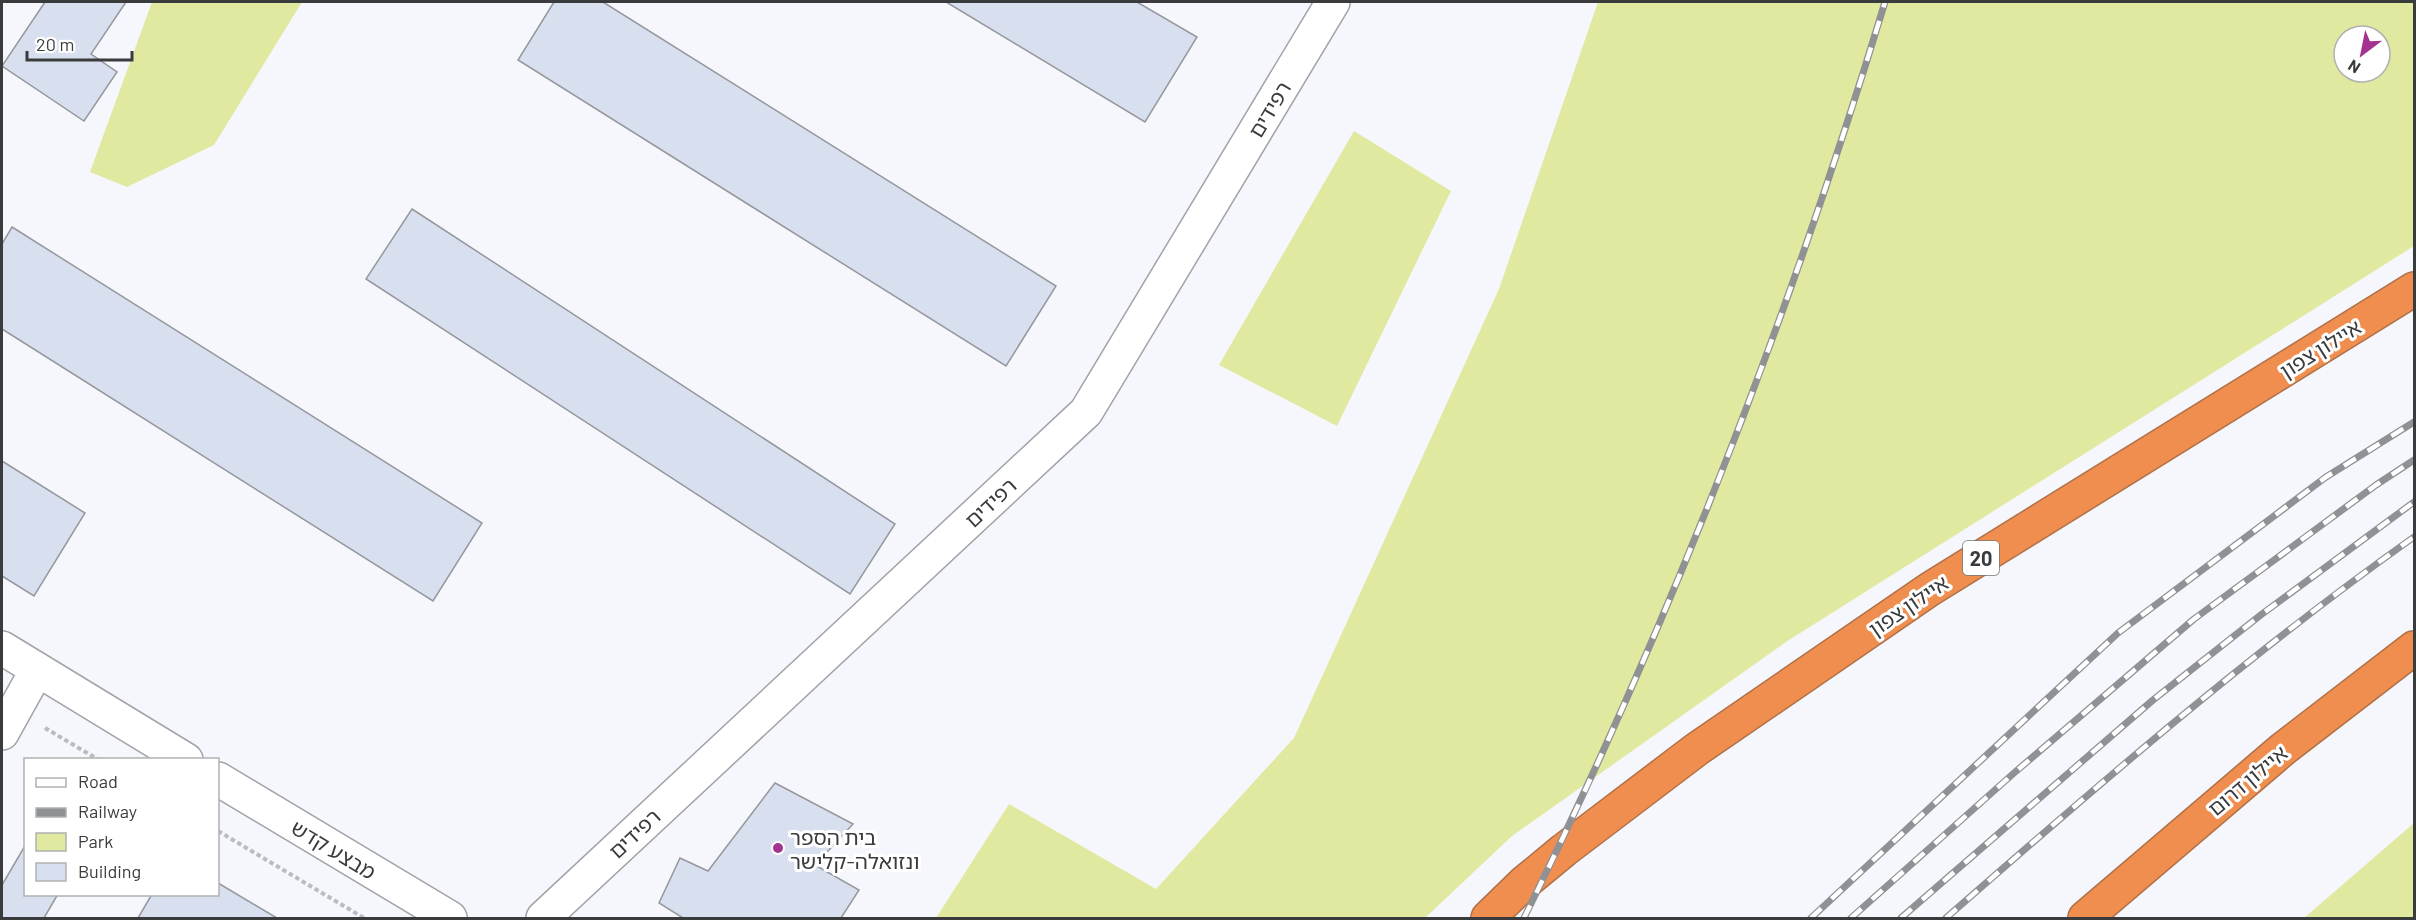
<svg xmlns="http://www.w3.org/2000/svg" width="2416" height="920" font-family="Barlow,'Noto Sans Hebrew',sans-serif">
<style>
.green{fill:#e1e9a0;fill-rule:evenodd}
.building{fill:#d8e0f0;stroke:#95979c;stroke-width:1.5}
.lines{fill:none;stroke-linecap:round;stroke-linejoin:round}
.street-casing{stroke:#a1a3a8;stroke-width:36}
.secondary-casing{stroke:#a1a3a8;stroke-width:36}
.highway-casing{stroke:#b07148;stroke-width:36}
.path{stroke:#babcc1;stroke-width:4;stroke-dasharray:4.5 3;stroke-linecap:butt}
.street{stroke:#fff;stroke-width:33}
.secondary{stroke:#fff;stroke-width:33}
.highway{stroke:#ef8e4e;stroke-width:33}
.rail-casing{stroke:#909195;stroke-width:7}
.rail{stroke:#fff;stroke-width:4.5;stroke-dasharray:14;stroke-linecap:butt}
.poi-dot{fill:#a4338f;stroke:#fff;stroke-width:2}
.labels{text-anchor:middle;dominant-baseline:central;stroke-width:6;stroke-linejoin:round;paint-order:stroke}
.shield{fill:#fff;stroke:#757677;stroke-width:1.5}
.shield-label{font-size:20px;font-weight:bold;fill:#3a3b3d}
.street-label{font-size:21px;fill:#3a3b3d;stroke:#fff}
.poi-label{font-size:21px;fill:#3a3b3d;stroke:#fff;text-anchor:start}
</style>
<rect width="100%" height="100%" fill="#f5f7fd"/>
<path class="green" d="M152,2H302L214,145L127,187L90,172Z
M1598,2H2414V246L1789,640L1512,836L1425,918H936L1009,804L1156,889L1294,738L1499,289ZM2344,36H2380V72H2344Z
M1354,131L1451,191L1337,426L1219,365Z
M2414,823V918H2304Z"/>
<path class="building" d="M45,2H126L91,54L117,72L84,121L2,66Z
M554,2H603L1056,286L1006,366L518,60Z
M946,2H1137L1197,37L1145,122Z
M412,209L895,524L850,594L366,279Z
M12,227L482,523L433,601L2,329V244Z
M2,461L85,513L34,596L2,576Z
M775,783L853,824L815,865L859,890L841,918H683L659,903L680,858L708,871Z
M26,844V894H58L44,918H2V885Z
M218,883L277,918H138L152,894H218Z"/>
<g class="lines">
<g class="street-casing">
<path id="street" d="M2,733L37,670"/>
</g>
<g class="secondary-casing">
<path id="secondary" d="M2,648L186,760
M218,779L450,918
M543,918L1086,412L1333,2"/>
</g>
<g class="highway-casing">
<path id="highway" d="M1488,918L1524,883L1564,850L1697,749L1930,589L2414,289
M2085,918L2283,749L2414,648"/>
</g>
<path class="path" d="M45,728L99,760
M218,831L364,918"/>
<use href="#street" class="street"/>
<use href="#secondary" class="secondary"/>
<use href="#highway" class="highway"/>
<g class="rail-casing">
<path id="rail" d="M1524,918C1669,624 1790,316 1885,2
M1811,918L2118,633L2326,477L2414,422
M1851,918L2014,773L2194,619L2376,485L2414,460
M1901,918L2153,700L2262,614L2414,502
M1946,918C2097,786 2250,653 2414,537"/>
</g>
<use href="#rail" class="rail"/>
</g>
<circle class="poi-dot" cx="778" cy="848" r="6"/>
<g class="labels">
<rect class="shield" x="1963" y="541" width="36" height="34" rx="4.5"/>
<g class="shield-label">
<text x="1981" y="558">20</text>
</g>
<g class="street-label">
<text transform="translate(1269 109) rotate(-59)">רפידים</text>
<text transform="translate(2320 348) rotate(-32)">איילון צפון</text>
<text transform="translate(990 502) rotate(-43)">רפידים</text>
<text transform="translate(1908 605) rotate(-34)">איילון צפון</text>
<text transform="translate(2247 780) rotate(-40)">איילון דרום</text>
<text transform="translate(634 833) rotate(-43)">רפידים</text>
<text transform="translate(334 849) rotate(31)">מבצע קדש</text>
</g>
<g class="poi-label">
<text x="790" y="836">בית הספר<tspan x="790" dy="24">ונזואלה-קלישר</tspan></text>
</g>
</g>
<rect width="2416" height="920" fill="none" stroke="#3a3b3d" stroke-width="6"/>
<rect x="24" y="758" width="195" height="138" fill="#ffffff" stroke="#b0b1b1" stroke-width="1.5"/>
<rect x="36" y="778" width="30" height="9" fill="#ffffff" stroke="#b0b1b1" stroke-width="1.5"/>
<text x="78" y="788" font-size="18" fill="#3a3b3d">Road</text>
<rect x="36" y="808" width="30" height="9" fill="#909195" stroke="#b0b1b1" stroke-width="1.5"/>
<text x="78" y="818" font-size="18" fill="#3a3b3d">Railway</text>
<rect x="36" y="833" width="30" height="18" fill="#e1e9a0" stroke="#b0b1b1" stroke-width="1.5"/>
<text x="78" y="848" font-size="18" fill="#3a3b3d">Park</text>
<rect x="36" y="863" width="30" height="18" fill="#d8e0f0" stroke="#b0b1b1" stroke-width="1.5"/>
<text x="78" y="878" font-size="18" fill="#3a3b3d">Building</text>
<g transform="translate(2362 54) rotate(212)"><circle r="28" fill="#ffffff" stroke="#b0b1b1" stroke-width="1.5"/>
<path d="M0-4.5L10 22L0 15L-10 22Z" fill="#a4338f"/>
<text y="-9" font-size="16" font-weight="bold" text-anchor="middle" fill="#3a3b3d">N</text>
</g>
<path d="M27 51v9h105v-9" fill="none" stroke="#3a3b3d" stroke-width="3"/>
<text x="36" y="51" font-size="18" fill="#3a3b3d" stroke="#ffffff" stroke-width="4.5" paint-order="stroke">20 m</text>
</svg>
